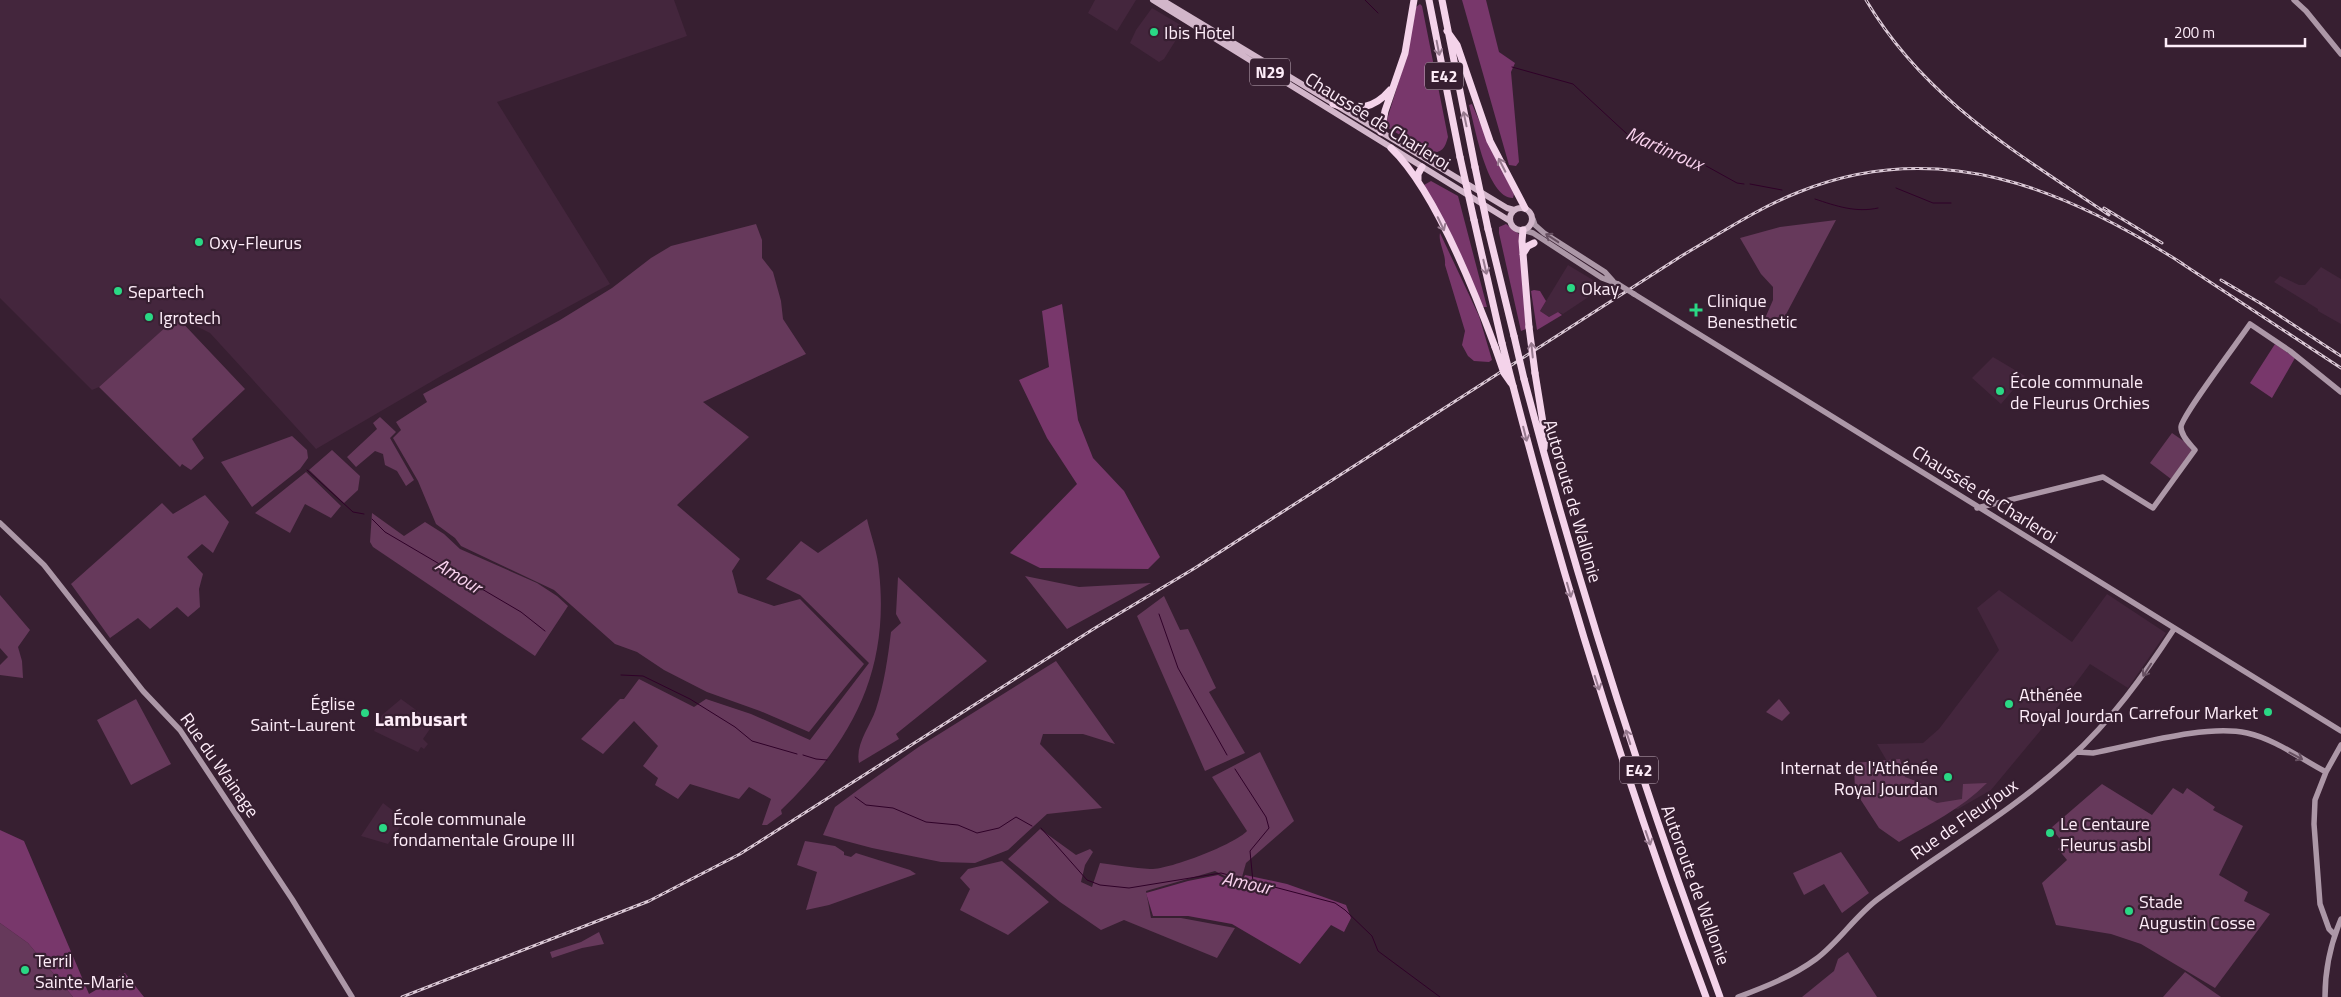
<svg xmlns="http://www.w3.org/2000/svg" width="2341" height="997" font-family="'Titillium Web',sans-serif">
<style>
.built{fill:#44263d}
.green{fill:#66395b}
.forest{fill:#78376b}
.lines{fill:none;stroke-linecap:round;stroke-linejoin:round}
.stream{stroke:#2f0128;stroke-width:1}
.secondary{stroke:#ac97a7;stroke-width:5.5}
.primary{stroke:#d2b6ca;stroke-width:6}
.highway{stroke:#f4d3ea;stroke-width:7}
.rail-casing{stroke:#dbc9d6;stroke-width:3}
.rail{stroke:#371f31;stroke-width:1;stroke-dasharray:4;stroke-linecap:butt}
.secondary-bridge{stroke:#ac97a7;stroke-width:5.5}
.highway-bridge{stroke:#f4d3ea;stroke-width:7}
.oneway{stroke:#96798e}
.oneway2{stroke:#664f60}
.poi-dot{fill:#2ad885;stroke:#371f31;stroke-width:2}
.labels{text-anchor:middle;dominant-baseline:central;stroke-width:4.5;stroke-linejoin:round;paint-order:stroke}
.shield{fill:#371f31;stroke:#c2afbd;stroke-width:1}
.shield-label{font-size:16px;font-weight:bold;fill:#feedf9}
.poi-label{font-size:18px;fill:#feedf9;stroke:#371f31;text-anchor:start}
.street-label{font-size:18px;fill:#feedf9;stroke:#371f31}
.water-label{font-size:19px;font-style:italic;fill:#f9d2ee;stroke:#371f31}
.quarter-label{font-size:20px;font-weight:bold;fill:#feedf9;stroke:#371f31}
</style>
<rect width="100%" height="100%" fill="#371f31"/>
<path class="built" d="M0,0H674L687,36L497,102L610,284L441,376L316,449L210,333L178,317L99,387L92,390L0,298Z
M1095,0H1136L1117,31L1088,13Z
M1152,8L1184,27L1164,59L1159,62L1130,43L1136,30Z
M1568,265L1598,283L1596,285L1599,290L1563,314L1558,312L1549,317L1540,311Z
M2321,267L2341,279V324L2318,311V309L2274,282L2280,276L2299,285H2305Z
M1993,357L2025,376L2001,404L1972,378Z
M1999,590L2072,642L2107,594L2166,633L2128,688L2090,664L2040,731L1991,790L1958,809L1924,806L1898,780L1877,744L1923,743L1939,729L1999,650L1977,608Z
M401,699L434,723L423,739L428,744L424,749L421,747L418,752L374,731L382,715Z
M383,803L405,820L388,844L361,836Z"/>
<path class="green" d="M1836,220L1783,320L1775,318L1768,326L1763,323L1773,300V287L1761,274L1740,238L1780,227Z
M756,224L762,240V258L773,272L781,301L783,319L806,354L703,402L749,437L677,505L740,559L732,571L738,593L774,606L800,599L864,664L809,732L760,711L707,692L664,670L637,652L615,644L554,590L461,546L455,538L436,524L418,481L393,438L401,430L396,422L427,402L423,394L560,320L612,288L651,258L671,246Z
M177,317L245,389L192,439L204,458L191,470L182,464L180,467L99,387Z
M380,417L396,432L390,438L414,480L406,486L397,471L385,465L383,454L375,451L356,467L347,457L377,429L373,423Z
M2172,433L2185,442L2192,451L2171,479L2150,463Z
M292,436L307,450L308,458L300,469L252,507L221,462Z
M332,450L360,476L358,490L344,503L309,470Z
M306,472L341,506L331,518L305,504L290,533L255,513Z
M205,495L229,522L213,553L202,544L187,557L203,574L199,589L200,607L188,617L177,607L150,629L138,618L110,638L71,584L162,503L173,514Z
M372,513L404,536L425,522L444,534L460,549L537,583L557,596L568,606L535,656L373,547L370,542Z
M867,519C871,536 878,554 879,571C890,671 852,742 781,810L782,814L767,825H762L771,799L749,787L739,799L690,784L678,799L655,785L658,778L643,766L658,746L634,721L603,754L581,739L620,699H624L639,679L694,707L706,699L751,714L810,740L869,663L800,595L766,579L801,541L818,553Z
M1025,576L1079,587L1151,583L1067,629Z
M898,577L987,661L896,734L899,739L859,763C855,744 870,727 876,709C884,685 888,657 891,632L901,623L896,614Z
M0,595L30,630L18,647L22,661L23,678L0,675V665L8,657L0,648Z
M1164,596L1180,630L1188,629L1216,688L1209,692L1245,753L1205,771L1137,616Z
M1056,661L1115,744L1083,734H1043L1040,744L1102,808L1047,814L1008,850L975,863L941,862L872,848L823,835L835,807L862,787L920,746Z
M136,699L171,764L131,785L97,720Z
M1779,699L1790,713L1782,721L1766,712Z
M1260,752L1294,821L1246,863L1240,884L1215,871L1146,891L1151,918H1181L1235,928L1217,958L1124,920L1101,930L1060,902L1008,859L1040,829L1076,855L1090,849L1093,852L1085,865L1081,882L1092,887L1100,863C1117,865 1134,868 1150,869C1169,870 1235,844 1247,831L1212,777Z
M1900,759L1905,777L1921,783L1928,799L1937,803L1962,799L1963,784L1987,783C1961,809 1930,824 1899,842L1879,828L1855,791L1854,763Z
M2102,784L2152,815L2173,788L2183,794L2187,788L2215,807L2213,810L2243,826L2219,875L2248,892L2244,901L2270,914L2215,988L2141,944L2111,934L2056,925L2042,883L2067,860L2058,849L2064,844L2051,828Z
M805,841L835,846L844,852V855L851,857L856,853L910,870L916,874L829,905L806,910L817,872L797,865Z
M1841,852L1869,893L1842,913L1824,884L1804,895L1793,873Z
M1002,861L1049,902L1008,935L960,910L970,889L960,878L968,869Z
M0,923L28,943L73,997H0Z
M599,932L604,944L582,948L552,958L550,952L581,942Z
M1848,952L1877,997H1802L1834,971L1838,959Z
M2185,972L2221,997H2163Z"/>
<path class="forest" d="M1462,0H1486L1499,52L1515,63L1511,72L1519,162L1516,166L1509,165Z
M1420,4L1422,6L1448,137C1445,148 1442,153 1430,153L1385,126L1407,55L1416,7Z
M1472,104L1489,144L1514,194L1513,198C1487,198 1475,127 1469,105Z
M1431,181L1458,196L1487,307H1482L1425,188L1424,185Z
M1506,224L1519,234L1526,329L1521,331L1499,233V227Z
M1440,233L1479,316L1492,360L1489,362L1474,361L1468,356L1462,345L1465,331L1445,265C1446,254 1438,242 1440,233Z
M1534,290L1540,291L1546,301L1540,311L1549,317L1558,312L1562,315L1537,330L1531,291Z
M1062,304L1078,420L1093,458L1124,491L1160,557L1148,569L1040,568L1010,553L1077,484L1047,438L1019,380L1049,367L1042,311Z
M2275,344L2295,358L2272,398L2250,383Z
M0,830L24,841L89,994L125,973L144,997H73L28,943L0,923Z
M1218,875L1240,886L1245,875L1287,884L1346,905L1351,918L1344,932L1331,925L1300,964L1232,924L1188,916H1153L1146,893L1188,881Z"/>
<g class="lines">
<path class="stream" d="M1365,0L1378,13
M1512,67L1573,84L1627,134L1690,157L1737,183L1744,184
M1750,184L1782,190
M1896,188L1933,203H1951
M1815,199C1836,206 1856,213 1878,208
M307,470L353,512L364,514
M372,519L385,532L521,612L545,631
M1159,614L1178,668L1227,755
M621,675L643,676L690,699L735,727L752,741L797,754
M803,755L816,759L827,760
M1235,769L1266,817L1269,828L1250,851L1253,882
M855,797L866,805L893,808L926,822L958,825L977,833L999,828L1016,817L1032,826
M1041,828L1087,880L1100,885L1129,888L1221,873L1335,903L1345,910L1372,936L1378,951L1440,997"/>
<path class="secondary" d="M2294,0L2306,11L2341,54
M1533,219L1535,225L1544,233L1605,272L1613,281
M1523,230L1533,233L1602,278L1618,284
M1634,294L2341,731
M1977,508L2103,477L2153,508L2195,450C2190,444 2181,436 2181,427C2181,417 2240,339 2250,324L2290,351L2341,392
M0,523L44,565L143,691L180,730L292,899L352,997
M2077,752L2093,753C2136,745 2205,724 2247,733C2275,739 2301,759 2326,772
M2335,935L2329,929L2320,904L2314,824L2315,800L2326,772L2341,745
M1738,997C1765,987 1793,976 1816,959C1839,942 1855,916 1878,899C1942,851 2012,812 2070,758C2111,721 2144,675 2174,629
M2325,997C2325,968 2330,945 2341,919"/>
<path class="primary" d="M1153,0L1510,221
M1162,0L1507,208L1514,210
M1510 219a11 11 0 1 1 22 0a11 11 0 1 1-22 0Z"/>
<path class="highway" d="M1429,0L1460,157
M1442,0L1475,167
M1447,31L1457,45L1490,141L1525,208
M1333,104C1356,111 1374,109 1390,90
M1381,132L1385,111L1405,53L1414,0
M1391,148C1434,189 1474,290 1495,347
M1418,181V174L1422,167
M1474,220L1502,343
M1488,229L1514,336
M1523,230L1522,241L1529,327
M1523,254L1528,246L1534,243
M1535,373L1545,435L1544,448
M1524,379C1579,589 1645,794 1720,997
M1513,386C1567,594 1631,797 1706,997"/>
<g class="rail-casing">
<path id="rail" d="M1866,0C1925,100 2016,152 2109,215
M2104,208L2162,243
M2178,261L2341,368
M2221,280L2260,303L2341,356
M402,997L649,901L740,854L1095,628L1195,568L1683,255C1721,233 1758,208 1799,192C1938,136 2064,188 2183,264"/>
</g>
<use href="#rail" class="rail"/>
<path class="secondary-bridge" d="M1618,284L1634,294"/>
<path class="highway-bridge" d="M1460,157L1474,220
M1475,167L1488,229
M1529,327L1535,373
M1514,336L1524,379
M1502,343L1513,386
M1495,347L1504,373L1511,383"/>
</g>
<defs><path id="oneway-shaft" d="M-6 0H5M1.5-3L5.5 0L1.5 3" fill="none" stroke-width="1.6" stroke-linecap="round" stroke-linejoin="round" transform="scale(1.25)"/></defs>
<g class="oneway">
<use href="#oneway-shaft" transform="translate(1438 48) rotate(79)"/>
<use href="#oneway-shaft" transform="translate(1465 119) rotate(-102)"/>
<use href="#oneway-shaft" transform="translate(1502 165) rotate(-117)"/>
<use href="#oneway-shaft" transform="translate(1441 224) rotate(64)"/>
<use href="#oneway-shaft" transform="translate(1485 267) rotate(77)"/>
<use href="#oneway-shaft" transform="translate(1532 350) rotate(-96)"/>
<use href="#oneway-shaft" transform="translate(1525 434) rotate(76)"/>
<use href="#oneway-shaft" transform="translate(1569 590) rotate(74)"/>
<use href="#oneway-shaft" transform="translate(1597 683) rotate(72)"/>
<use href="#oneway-shaft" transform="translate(1628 737) rotate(-108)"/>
<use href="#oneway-shaft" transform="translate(1648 838) rotate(71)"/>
</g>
<g class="oneway2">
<use href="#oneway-shaft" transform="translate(1552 238) rotate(-147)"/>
<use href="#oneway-shaft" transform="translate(2147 670) rotate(123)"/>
<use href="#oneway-shaft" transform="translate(2296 756) rotate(28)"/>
</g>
<g class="poi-dot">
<circle cx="1154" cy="32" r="5"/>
<circle cx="199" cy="242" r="5"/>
<circle cx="1571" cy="288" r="5"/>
<circle cx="118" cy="291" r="5"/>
<path d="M1693.5 302.5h5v5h5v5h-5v5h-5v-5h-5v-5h5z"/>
<circle cx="149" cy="317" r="5"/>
<circle cx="2000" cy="391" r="5"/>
<circle cx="2009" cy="704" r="5"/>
<circle cx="2268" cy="712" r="5"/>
<circle cx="365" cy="713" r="5"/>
<circle cx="1948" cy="777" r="5"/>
<circle cx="383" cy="828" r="5"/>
<circle cx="2050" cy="833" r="5"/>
<circle cx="2129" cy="911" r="5"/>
<circle cx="25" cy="970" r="5"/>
</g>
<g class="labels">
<g class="shield">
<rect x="1250" y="58.5" width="40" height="27" rx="4"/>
<rect x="1425" y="62.5" width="38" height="27" rx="4"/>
<rect x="1620" y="756.5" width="38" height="27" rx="4"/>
</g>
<g class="shield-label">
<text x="1270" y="72">N29</text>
<text x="1444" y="76">E42</text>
<text x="1639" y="770">E42</text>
</g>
<g class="poi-label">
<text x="1164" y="32">Ibis Hotel</text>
<text x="209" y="242">Oxy-Fleurus</text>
<text x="1581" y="288">Okay</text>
<text x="128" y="291">Separtech</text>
<text x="1707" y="300">Clinique<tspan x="1707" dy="21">Benesthetic</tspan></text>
<text x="159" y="317">Igrotech</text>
<text x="2010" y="381">École communale<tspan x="2010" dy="21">de Fleurus Orchies</tspan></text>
<text x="2019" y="694">Athénée<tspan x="2019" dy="21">Royal Jourdan</tspan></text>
<text x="355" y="703" text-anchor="end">Église<tspan x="355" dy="21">Saint-Laurent</tspan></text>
<text x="2258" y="712" text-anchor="end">Carrefour Market</text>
<text x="1938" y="767" text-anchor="end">Internat de l'Athénée<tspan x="1938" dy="21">Royal Jourdan</tspan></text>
<text x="393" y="818">École communale<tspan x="393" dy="21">fondamentale Groupe III</tspan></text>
<text x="2060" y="823">Le Centaure<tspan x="2060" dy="21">Fleurus asbl</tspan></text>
<text x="2139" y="901">Stade<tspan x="2139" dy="21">Augustin Cosse</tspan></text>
<text x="35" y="960">Terril<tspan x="35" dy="21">Sainte-Marie</tspan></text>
</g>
<g class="street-label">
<text transform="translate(1378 121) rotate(32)">Chaussée de Charleroi</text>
<text transform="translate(1985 494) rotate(32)">Chaussée de Charleroi</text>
<text transform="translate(1573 501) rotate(74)">Autoroute de Wallonie</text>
<text transform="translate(220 765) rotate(55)">Rue du Wainage</text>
<text transform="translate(1964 819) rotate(-35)">Rue de Fleurjoux</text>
<text transform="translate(1696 885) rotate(70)">Autoroute de Wallonie</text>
</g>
<g class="water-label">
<text transform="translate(1665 148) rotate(24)">Martinroux</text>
<text transform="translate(459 575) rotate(31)">Amour</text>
<text transform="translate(1247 882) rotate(12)">Amour</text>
</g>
<g class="quarter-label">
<text x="421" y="718">Lambusart</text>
</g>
</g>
<path d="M2166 38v8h139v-8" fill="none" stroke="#feedf9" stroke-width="2.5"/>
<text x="2174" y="38" font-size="15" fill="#feedf9" stroke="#371f31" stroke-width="4" paint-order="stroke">200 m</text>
</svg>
